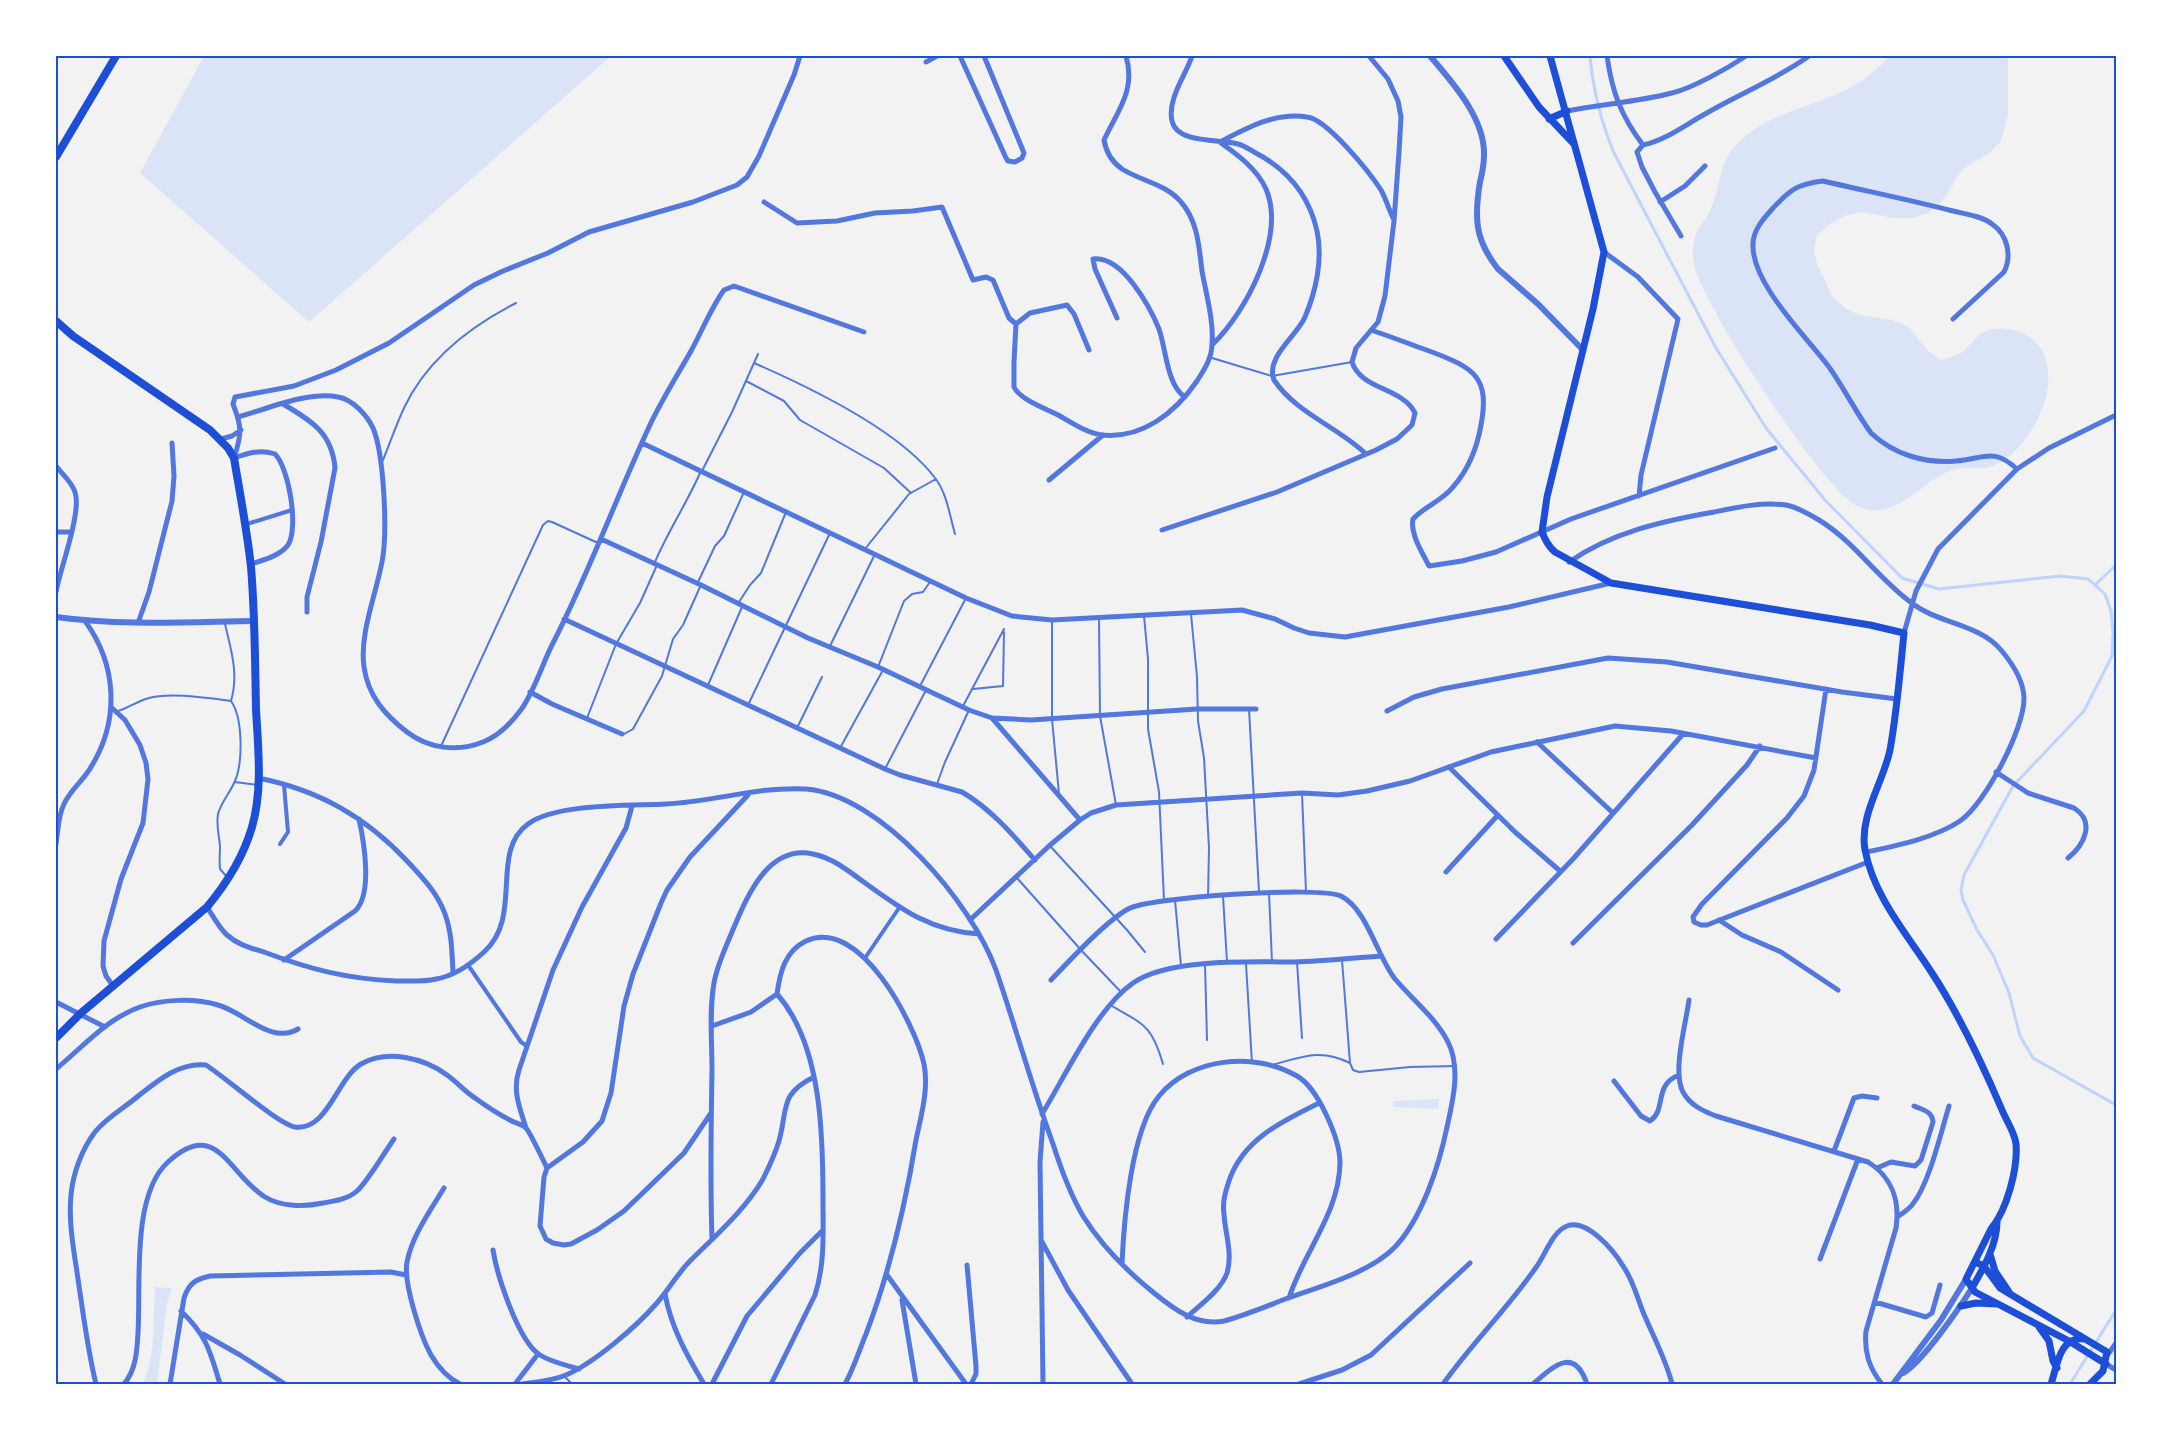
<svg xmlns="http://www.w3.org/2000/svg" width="2172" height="1440" font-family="'DM Sans',sans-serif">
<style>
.green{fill:#dbe4f7}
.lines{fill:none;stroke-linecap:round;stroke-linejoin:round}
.stream{stroke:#bfd3fe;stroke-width:3}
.service{stroke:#5277de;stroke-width:2}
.pedestrian{stroke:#5277de;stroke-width:4}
.minor{stroke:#5277de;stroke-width:5}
.tertiary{stroke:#5277de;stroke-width:6}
.secondary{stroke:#1d4ed8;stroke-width:7}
.primary{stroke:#1d4ed8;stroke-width:8}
.neatline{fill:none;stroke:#1d4ed8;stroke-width:2}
</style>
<rect width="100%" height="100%" fill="#f2f2f2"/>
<path class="green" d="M204,56H609L610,57L309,322L140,173Z
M1890,56H2008V115L2001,141L1989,153L1962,170L1941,203L1928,213L1912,218H1895L1861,212L1845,216L1830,224L1817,235L1814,250L1818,266L1832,296L1845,308L1859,315L1892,320L1909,327L1928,351L1941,360C1947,358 1954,357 1960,353C1969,348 1974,338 1982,333C1994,326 2011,328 2022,333C2079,359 2033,458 1986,468C1975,470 1965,466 1952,470C1920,482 1895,523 1857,506C1825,493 1699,300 1694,264C1692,255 1693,243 1696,234C1698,226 1706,220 1709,213C1719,194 1718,169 1731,151C1757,117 1801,110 1837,94C1858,85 1875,72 1890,56Z
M1439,1099L1438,1109L1393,1107V1101Z
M155,1287L172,1288L167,1304L157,1384H143C156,1355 153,1319 155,1287Z"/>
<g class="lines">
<path class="stream" d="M1590,56C1593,89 1601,122 1614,153L1716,348L1766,428L1825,500L1902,578L1939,589L2060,576L2088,579L2105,594L2111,611L2113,633L2112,656L2084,711L2013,786L1964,875L1961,890L1963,900L1977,930L1993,955L2009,993L2020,1036L2033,1058L2116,1105
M2095,585L2116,565
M2070,1384L2116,1310"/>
<path class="service" d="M1212,358L1272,376L1352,362
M754,363C809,387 899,430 935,478C947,493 950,517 955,534
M746,381L784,401L800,420L884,468L911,493
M383,460C390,443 396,425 404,408C427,359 469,327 516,303
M703,469L732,412L758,354
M865,549L909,494L936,479
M655,562C668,531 687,503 701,471
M698,582L715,546L724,536L744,492
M739,602L750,585L761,573L786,512
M1191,614L1197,677L1198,721L1204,758L1209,848L1208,897
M1144,616L1148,659V729L1159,792L1164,900
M1099,619L1100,716L1116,805
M1052,620V719L1059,794
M225,624C231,650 239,674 231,701
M830,646L875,554
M878,667L904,601L912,594L923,592L930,582
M708,685L742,607
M920,686L966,598
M973,689L1003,686L1004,632
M749,703L829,535
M963,706L1004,629
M1249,709L1259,892
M118,711C128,708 138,701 149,698C168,692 211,698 231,701C243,718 243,762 235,781C230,793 221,802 218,814C216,825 219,835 220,846C220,854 219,862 220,869L227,877
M587,718L616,644L640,603L657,565
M798,726L822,677
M624,734L633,729L662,676L673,639L683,625L700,587
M442,744L543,525L548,521L552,522L598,543
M840,748L883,670
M886,767L926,690
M235,782L258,785
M937,784L945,762L969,710
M1302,793L1306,892
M1051,847L1127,930L1145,952
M1017,878L1081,950L1120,991
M1269,893L1272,962
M1223,896L1227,962
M1175,900L1181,966
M1342,960L1350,1063L1353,1070L1359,1072L1410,1067L1455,1066
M1297,962L1302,1038
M1205,964L1207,1040
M1246,964L1252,1063
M1112,1006C1145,1025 1152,1026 1163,1064
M1272,1065C1302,1057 1320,1048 1350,1063
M566,1378L572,1384"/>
<path class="pedestrian" d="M247,524L292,510
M280,844L288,832L284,785
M865,958L899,908
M468,965L521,1042L527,1046"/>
<path class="minor" d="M960,56L1006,158L1008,161L1015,162L1022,158L1024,153L984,56
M1192,56C1186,75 1167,99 1172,121C1177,144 1220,139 1238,144C1243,145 1249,149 1254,152C1287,169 1309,195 1317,231C1323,259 1316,291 1305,317C1297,336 1265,357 1274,380C1296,413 1338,427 1366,454
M1607,56C1612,92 1621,116 1643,145
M926,62L937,56
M1567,111C1602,104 1637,102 1672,93C1693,88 1728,68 1746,56
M1220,142C1247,128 1275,112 1307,117C1327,119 1370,173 1381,190C1386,199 1389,210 1394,220
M1643,145C1666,140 1685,125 1705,114C1739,94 1777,79 1809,56
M1643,145L1637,152L1642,167L1655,192L1681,236
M764,202L797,223L837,221L875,213L913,211L942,207L973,280L986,277L993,280L1009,318L1016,324
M1660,202L1685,186L1705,166
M1604,252L1638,277L1678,319L1641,475L1639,496
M1117,318L1095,269L1093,259C1122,255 1150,307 1159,329C1166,349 1167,386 1185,397
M1953,319L2004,272C2012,256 2008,235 1992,224C1982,216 1965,214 1953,211C1910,200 1866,191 1823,181C1797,184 1790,190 1773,208C1764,218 1753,230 1753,244C1751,283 1806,336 1829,367C1844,388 1855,411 1871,433C1893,454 1925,464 1956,461C1984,459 1993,447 2017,469
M1371,330C1392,337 1412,345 1432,352C1474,368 1490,377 1481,425C1477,448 1468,470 1453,487C1442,501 1425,506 1413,519C1410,534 1422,552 1429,566L1462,561L1496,552L1571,519L1775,448
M1213,344C1246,312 1286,236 1266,189C1257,169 1238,155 1221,143
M1089,350L1074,314L1067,305L1030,313L1016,324L1014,362V387C1020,400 1047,409 1060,416C1072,423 1087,433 1102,435C1142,439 1175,413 1197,381C1204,370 1212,358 1212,344C1214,321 1206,294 1202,271C1199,248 1198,221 1181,202C1166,184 1141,181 1122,169C1112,162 1106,152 1104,140C1118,110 1136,90 1126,56
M283,404C312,421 332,433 335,468L321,542L307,597V612
M238,417C267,409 308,391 338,397C352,399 367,415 373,428C384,454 387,527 383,556C378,590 359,632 364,667C368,696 385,715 407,732C429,749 458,752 483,742C498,736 511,723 520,711C534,693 542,664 553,643C589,573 616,498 649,427C661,401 677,376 691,351C702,331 711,308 724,290L734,286L864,332
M221,439L232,436L241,430
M642,443L966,598L1012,616L1052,620L1242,610L1275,619L1294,628L1309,633L1345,637L1509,607L1611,583
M234,458C242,434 242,427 233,404L235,397L294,386L336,370L389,343L474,285L503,271L548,253L589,232L693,202L737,185L747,177L759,156L794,75L800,56
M234,458C248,453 260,449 275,454C289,468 299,528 288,545C280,556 263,560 251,564
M56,466C62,474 72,482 75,492C82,512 60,569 56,592
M1049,480L1103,435
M1162,530L1277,492L1376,450L1397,439L1412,425L1415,413C1402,387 1361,390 1352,362L1356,348L1378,322L1385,296L1394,221L1399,152L1401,117L1398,101L1388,79L1369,56
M56,532H71
M601,539L701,585L808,638L878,667L969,710L992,718L1031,720L1197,709H1256
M1569,562C1612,532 1663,521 1714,512C1738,507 1761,502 1786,505C1797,507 1809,514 1819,520C1855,542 1879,580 1913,604C1940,624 1979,624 2001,650C2012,663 2024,682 2024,699C2024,729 1985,804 1960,821C1935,838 1895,846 1866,852
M564,619L885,769L900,775L962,792C991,809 1013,835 1035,860
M138,623L149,592L172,501L174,476L172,443
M1904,633L1916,591L1938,549L2017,469L2049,448L2116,415
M1826,689L1814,770L1804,796L1787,818L1702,904L1693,917L1694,922L1701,925H1707L1868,862
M530,692L552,704L622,734
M111,707L125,720L140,745L146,763L148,779L143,823L121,879L104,941L103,966L106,976L114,987
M1387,711L1414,697L1442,689L1608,658L1667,662L1842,692L1897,699
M992,718L1080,820
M1537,742L1613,813
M1449,767L1515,832L1560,871
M1996,772L2028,793L2074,808C2096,822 2084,845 2068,858
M258,778C319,790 366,817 408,862C423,878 438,894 445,914C452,933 452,954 453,973
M56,844C58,831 58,816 64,804C70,790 84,780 91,767C120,720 117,665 85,621
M1446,872L1498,815
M207,907C213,916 219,928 227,935C238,945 251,948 264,952C309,969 347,979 396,981C409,981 423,982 436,979C454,976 471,964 484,952C524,916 489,852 528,824C556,803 630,806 666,804C713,802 759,786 806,789C881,795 972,903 996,970C1016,1028 1032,1087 1053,1144C1061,1169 1070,1194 1083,1216C1101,1245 1128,1272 1154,1293C1175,1310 1196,1326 1224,1321C1246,1315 1267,1306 1288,1298C1321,1286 1370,1273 1395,1247C1422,1218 1439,1166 1447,1127C1453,1100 1461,1068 1448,1042C1436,1018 1412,999 1395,979C1377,956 1367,909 1341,896C1320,886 1148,897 1128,909C1105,922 1070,960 1051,980
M970,920L1049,846L1080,820L1091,813L1116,805L1302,793L1338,795L1367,791L1410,781L1491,752L1615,726L1671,731L1816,758
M1719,920L1742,935L1781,952L1838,990
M1496,939L1573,859L1683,734
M1573,943L1692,825L1747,765L1760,746
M284,960L355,911C373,894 364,842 359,819
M1689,1000C1686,1023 1672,1072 1683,1092C1690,1105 1703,1111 1716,1116L1868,1162C1892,1177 1900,1201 1896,1228L1866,1331C1864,1352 1869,1368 1882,1384
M56,1002L105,1027
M712,1026L751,1012L777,994C780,972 785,951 806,941C860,916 915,1024 924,1064C929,1089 921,1116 916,1140C905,1207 890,1271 866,1334C859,1351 854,1368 845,1384
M56,1069C83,1047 106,1019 140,1007C163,999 195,998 218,1005C244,1012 271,1045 298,1029
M1614,1081L1641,1116L1650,1121C1667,1110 1653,1085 1679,1075
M711,1113L684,1153L624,1211L597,1230L571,1244L564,1245L553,1243L546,1239L540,1226L544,1177L547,1168L583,1142L602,1121L611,1093L624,1006L633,974L661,903L667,890L690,857L748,795
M1042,1114C1066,1075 1096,1009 1133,983C1168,958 1252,962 1294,962C1323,961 1352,958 1381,956
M1043,1122L1040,1162L1043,1384
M526,1128C520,1108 512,1091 519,1070L553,970L582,907L626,828L632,806
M1834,1151L1854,1098L1862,1096L1877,1098
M1877,1168L1891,1162L1915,1166L1921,1160L1933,1122C1932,1111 1923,1110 1914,1106
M444,1188C430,1211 412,1236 407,1262C403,1283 421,1337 431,1355C438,1367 448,1378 460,1384
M1897,1217C1903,1213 1908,1210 1912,1205C1929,1185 1941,1132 1949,1106
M712,1239C710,1183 711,1126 712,1070C712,1042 709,1011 714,983C717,965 725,949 732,932C746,899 767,844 813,854C832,858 846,869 861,880C900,908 929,931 979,934
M1041,1240L1068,1290L1132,1384
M493,1250C497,1275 518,1341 540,1355C551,1362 566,1365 579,1369
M1820,1259L1858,1159
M1122,1263C1124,1220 1131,1130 1159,1096C1190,1058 1254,1051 1297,1076C1318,1088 1340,1139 1340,1163C1339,1214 1304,1251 1289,1298
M967,1265L976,1366V1374L971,1384
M887,1275L966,1384
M665,1294C671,1327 687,1356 704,1384
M902,1300L916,1384
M1875,1302L1926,1317L1932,1313L1940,1285
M181,1311C207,1336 210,1351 220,1384
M1187,1317C1200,1305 1221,1290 1227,1273C1233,1254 1225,1233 1224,1214C1222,1201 1226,1190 1230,1178C1245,1138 1283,1121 1319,1103
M203,1334L240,1355L285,1384
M2109,1353L2116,1343
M2106,1364L2116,1370
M96,1384C88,1352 84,1319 79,1286C75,1256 68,1225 71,1195C73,1173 82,1149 95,1132C106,1118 124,1108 137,1097C157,1081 179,1062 206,1065C225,1077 278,1124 295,1127C328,1131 337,1078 361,1064C388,1049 424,1058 447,1075C457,1082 465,1092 475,1098C486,1106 498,1114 510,1120C514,1123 522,1124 526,1128C531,1134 543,1160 547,1168
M124,1384C136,1370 137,1351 138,1333C141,1286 131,1195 168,1162C217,1117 228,1174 265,1197C281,1207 305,1207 323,1203C335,1201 348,1199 357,1191C368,1181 384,1153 394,1139
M170,1384L184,1298C189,1283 196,1279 210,1276L391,1272L406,1275
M515,1384L538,1354
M522,1384C537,1382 552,1381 566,1375C594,1363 636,1327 656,1304C668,1291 677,1274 690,1261C715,1236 745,1210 763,1179C769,1167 775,1154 779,1141C788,1109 779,1094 814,1077
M712,1384L747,1316L800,1253L823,1230
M771,1384L815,1295C825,1264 823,1233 823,1200C823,1136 822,1045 777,994
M1299,1384L1342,1370L1371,1355L1470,1263
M1443,1384C1472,1343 1508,1308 1537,1266C1545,1255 1553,1231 1567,1226C1587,1218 1614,1251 1623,1266C1633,1280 1637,1297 1643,1312C1653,1336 1666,1359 1672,1384
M1533,1384C1554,1366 1574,1346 1587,1384"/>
<path class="tertiary" d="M1430,56C1452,82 1485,118 1484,155C1484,164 1482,174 1480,182C1474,218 1475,240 1498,269L1538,304L1583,350
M56,617C121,626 188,622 254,621
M1903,1373C1921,1364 1960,1307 1972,1288
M1893,1384L1941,1320L1966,1279"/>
<path class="secondary" d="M1504,56L1539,107L1574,144
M1550,56L1604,252L1593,309L1547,497L1542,532C1545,540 1548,546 1555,552L1611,583L1870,625L1904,633C1900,672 1897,711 1890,750C1883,783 1859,816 1865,850C1874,897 1907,934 1932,973C1960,1016 1982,1063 2002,1110C2006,1120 2015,1133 2016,1144C2018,1168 2007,1210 1991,1229L1966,1279L1975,1292L2069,1341L2106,1364
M1549,119L1567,111
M1990,1254L1995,1271L2009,1292
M1975,1262L1984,1266L2000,1288L2107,1352L2103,1371L2090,1384
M1972,1288C1983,1269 1997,1245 1997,1222
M1961,1306L1976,1303L1997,1304
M2039,1327L2049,1341L2053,1361L2057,1368
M2051,1384C2057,1367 2059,1336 2084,1339"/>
<path class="primary" d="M56,157L116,56
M56,321L73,336L210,430L228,448L234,458C240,494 247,530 251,567C255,614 255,661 256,709C258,748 263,789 252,827C243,858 227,883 207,907L81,1013L56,1038"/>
</g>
<rect width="2172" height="1440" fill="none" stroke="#ffffff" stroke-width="114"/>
<rect x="57" y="57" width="2058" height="1326" class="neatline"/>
</svg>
